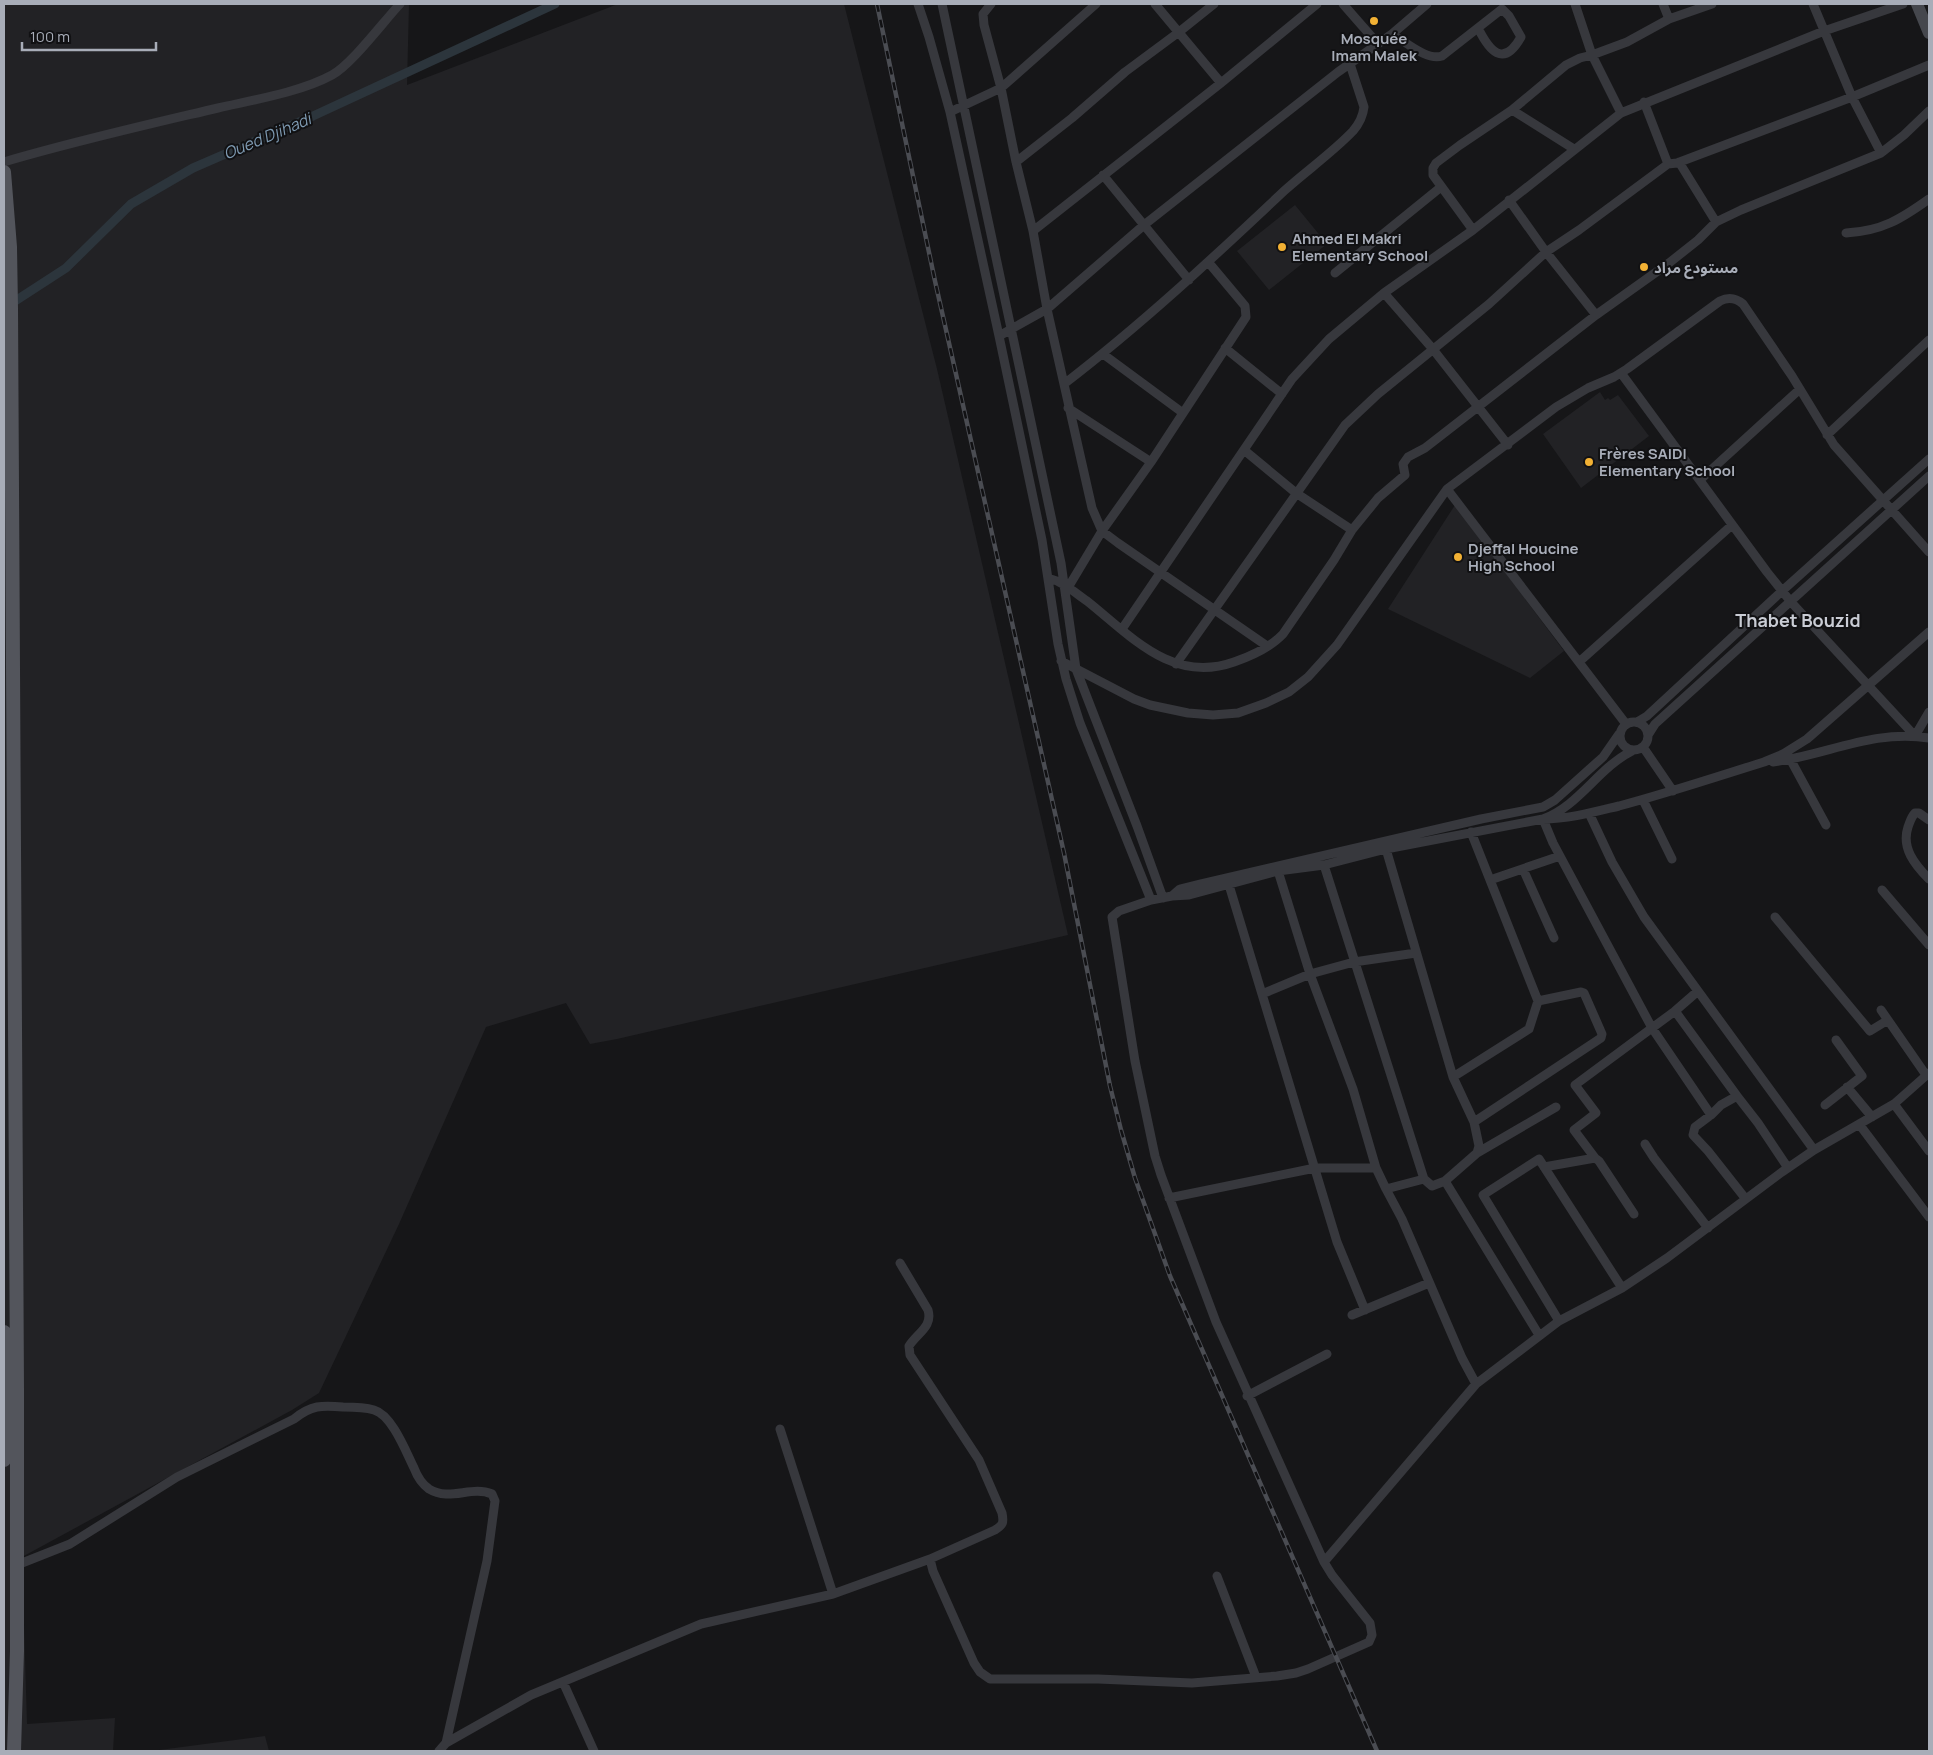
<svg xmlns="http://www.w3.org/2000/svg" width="1933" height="1755" font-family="Manrope,'Noto Sans Arabic',sans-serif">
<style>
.built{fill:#222225}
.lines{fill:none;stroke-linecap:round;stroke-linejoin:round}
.canal{stroke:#2c353c;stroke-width:9}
.street{stroke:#37383d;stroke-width:9}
.secondary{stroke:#45474d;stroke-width:12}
.primary{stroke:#53555c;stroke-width:14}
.rail-casing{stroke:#4a4c52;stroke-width:4.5}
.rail{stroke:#111113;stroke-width:2.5;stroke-dasharray:8;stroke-linecap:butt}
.poi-dot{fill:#f2b134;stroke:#111113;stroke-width:2}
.labels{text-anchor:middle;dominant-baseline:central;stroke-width:4;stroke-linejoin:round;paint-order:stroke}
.poi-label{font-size:15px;font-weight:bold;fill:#a8adb8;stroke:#111113;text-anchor:start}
.water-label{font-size:16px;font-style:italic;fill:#7f9bb3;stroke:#111113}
.quarter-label{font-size:18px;font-weight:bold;fill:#c9ccd4;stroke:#111113}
</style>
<rect width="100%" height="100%" fill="#161618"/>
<path class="built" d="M4,4H409L407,85L618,4H844L937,369L1068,935L617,1039L590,1044L566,1003L486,1027L399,1224L319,1393L292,1410L22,1557L27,1724L115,1718L113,1751H4Z
M1295,205L1327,244L1269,290L1237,251Z
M1600,392L1605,400L1608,398L1610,400L1618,395L1649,436L1581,488L1543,434Z
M1455,505L1564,651L1530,678L1388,609Z
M265,1736L269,1751H152Z"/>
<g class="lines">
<path class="canal" d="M4,306L9,305L66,268L131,204L193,168L313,116L555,4"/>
<path class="street" d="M918,4L929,37L950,112L999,336L1042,540L1058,644L1066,679L1080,723L1151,900
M942,4L1061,563L1076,669L1137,826L1163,898
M991,4L983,14L984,25L1001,88L1016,162L1033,231L1047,309L1092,508L1102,531L1118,543L1267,646
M1155,4L1221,83
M1343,4L1378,44
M1575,4L1592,55L1621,113
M1663,4L1669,19
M1813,4L1852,97L1881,153
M1392,34C1406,42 1427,61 1442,56L1502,9L1509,16L1521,37C1503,69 1489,50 1478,28
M1644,102L1668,164
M1512,110L1574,149
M950,112L1001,88L1096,4
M4,162C75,141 146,125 218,108C253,100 301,92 332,75C352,64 383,22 400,4
M1016,162L1072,118L1125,72L1179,32L1214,4
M1679,162L1716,222
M1103,175L1189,280
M1509,200L1546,252L1596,315
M1473,230L1433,175V168L1436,163L1460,145L1512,110L1566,65L1580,58L1592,55L1627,42L1669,19L1712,4
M1033,231L1221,83L1317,4
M1846,233C1882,231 1901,219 1929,199
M1335,273L1441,187
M1384,293L1432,348L1508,445
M999,336L1047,309L1144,225L1338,72L1392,34L1427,4
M1225,348L1282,394
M1103,354L1183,413
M1621,373L1767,572L1791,602L1915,736L1929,712
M1064,384C1142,324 1213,258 1284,191C1306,171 1332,153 1353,131C1359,124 1363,116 1364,107L1350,64
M1068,408L1151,462
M1827,435L1929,340
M1244,450L1296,493L1352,530
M1700,480L1800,389
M1447,489L1626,724
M1048,578C1064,582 1074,592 1087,601C1131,636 1172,684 1234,662C1251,656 1270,648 1283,634L1334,560L1352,530L1378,498L1405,475L1403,464L1408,457L1425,448L1596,315L1669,263L1698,240L1716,222L1741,210L1881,153L1904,135L1929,111
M1069,586L1102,531L1151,462L1246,317L1245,306L1209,263
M1122,629L1292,379L1329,339L1384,293L1473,230L1621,113L1824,31L1903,4
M1061,661L1134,699L1150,705L1188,713L1213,715L1238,713L1266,703L1289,692L1308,677L1337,645L1447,489L1556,407L1588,388L1614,377L1627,369L1720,301C1728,297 1736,298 1743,304L1792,376L1834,445L1929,552
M1579,662L1732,525
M1176,664L1345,425L1378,394L1489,304L1546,252L1579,230L1668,164L1677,163L1852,97L1929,65
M1620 736a14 14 0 1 1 28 0a14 14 0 1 1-28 0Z
M1637,722L1647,716L1782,591L1929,459
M1648,735L1655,724L1929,476
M1643,747L1673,791
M1788,755L1826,825
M1773,762C1827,755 1873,729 1929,738
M1643,800L1672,859
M1589,813L1612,862L1644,917L1814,1150
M1929,820L1919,813H1915C1911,817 1910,822 1908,827C1901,848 1915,865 1929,879
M1471,832L1538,1001
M1386,849L1453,1077L1474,1122L1479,1146L1477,1153L1445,1181
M1324,865L1424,1179L1432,1186L1445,1181L1539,1335
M1523,869L1554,938
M1278,871L1310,974L1353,1089L1376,1168L1386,1189L1402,1219L1462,1358L1476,1384
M1490,880L1560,856
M1229,885L1337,1242L1365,1310
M1882,890L1929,945
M1172,896L1180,889L1200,884L1481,819L1543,807L1555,800L1603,757L1619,734
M1775,917L1870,1031L1888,1020
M1698,991L1675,1011L1737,1096
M1262,994L1310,974L1354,962L1416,953
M1881,1010L1926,1075
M1453,1077L1529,1029L1538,1001L1581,992L1584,993L1602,1034L1601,1038L1474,1122
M1847,1087L1872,1117
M1894,1104L1929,1151
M1825,1105L1862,1076L1836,1040
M1711,1115L1695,1127L1693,1135L1708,1151L1745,1198
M1859,1124L1929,1217
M1645,1144L1654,1158L1708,1228
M1477,1153L1556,1107
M1595,1158L1574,1130L1596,1113L1575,1085L1675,1011
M1544,1167L1595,1158L1599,1161L1634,1214
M1788,1168L1758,1123L1737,1096L1721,1105L1711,1115L1652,1028L1553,843L1543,819C1569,819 1594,812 1619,806C1668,793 1716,777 1764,762L1783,754L1807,739L1929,632
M1386,1189L1424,1179
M1169,1198L1315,1168H1376
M900,1263L928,1310C933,1327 917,1333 909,1346L910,1355L979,1460L1002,1513C1004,1523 1003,1525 995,1530L930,1559
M1352,1315L1429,1283
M1559,1321L1483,1195L1539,1159L1622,1288
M1247,1396L1327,1354
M780,1429L833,1594
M1324,1562L1216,1322L1161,1175L1155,1156L1135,1061L1112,917L1119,911L1151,900L1172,896L1189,895L1278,871L1324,865L1386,849L1543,819C1579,806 1598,768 1632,751
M17,1565L70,1544L177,1477L294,1419C311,1405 322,1405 343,1407C353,1407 364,1407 374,1410C392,1415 406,1452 414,1468C417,1476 422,1484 429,1489C450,1502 471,1485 492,1494L495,1501L487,1561L446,1743
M1217,1576L1256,1677
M563,1682L594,1751
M439,1751L446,1743L531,1695L701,1624L833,1594L930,1559L933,1571L974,1663L980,1672L990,1679H1098L1192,1683L1277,1676L1296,1673L1308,1669L1369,1642L1372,1635L1370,1623L1332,1575L1324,1562L1476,1384L1559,1321L1622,1288L1667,1258L1782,1172L1814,1150L1894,1104L1929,1073"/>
<path class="secondary" d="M1917,4L1929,33"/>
<path class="primary" d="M4,172L10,247L11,308L17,1388V1651L14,1751
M4,1332V1460"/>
<g class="rail-casing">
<path id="rail" d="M877,4L935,281L1064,853L1110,1086L1121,1130L1135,1178L1170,1276L1377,1751"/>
</g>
<use href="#rail" class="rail"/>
</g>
<g class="poi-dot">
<circle cx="1374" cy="21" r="5"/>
<circle cx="1282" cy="247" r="5"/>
<circle cx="1644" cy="267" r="5"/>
<circle cx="1589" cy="462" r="5"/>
<circle cx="1458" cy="557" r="5"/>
</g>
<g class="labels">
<g class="poi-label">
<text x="1374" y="38" text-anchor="middle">Mosquée<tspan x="1374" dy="17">Imam Malek</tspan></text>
<text x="1292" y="238">Ahmed El Makri<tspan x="1292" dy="17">Elementary School</tspan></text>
<text x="1654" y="267">مستودع مراد</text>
<text x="1599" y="453">Frères SAIDI<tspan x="1599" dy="17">Elementary School</tspan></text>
<text x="1468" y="548">Djeffal Houcine<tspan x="1468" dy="17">High School</tspan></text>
</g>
<g class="water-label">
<text transform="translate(267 136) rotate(-23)">Oued Djihadi</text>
</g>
<g class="quarter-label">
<text x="1798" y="620">Thabet Bouzid</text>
</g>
</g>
<rect width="1933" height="1755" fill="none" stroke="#a8adb8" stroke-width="10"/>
<path d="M22 42v8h134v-8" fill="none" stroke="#a8adb8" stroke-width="2.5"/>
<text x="30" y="42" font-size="15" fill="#a8adb8" stroke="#111113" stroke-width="4" paint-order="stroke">100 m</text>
</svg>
